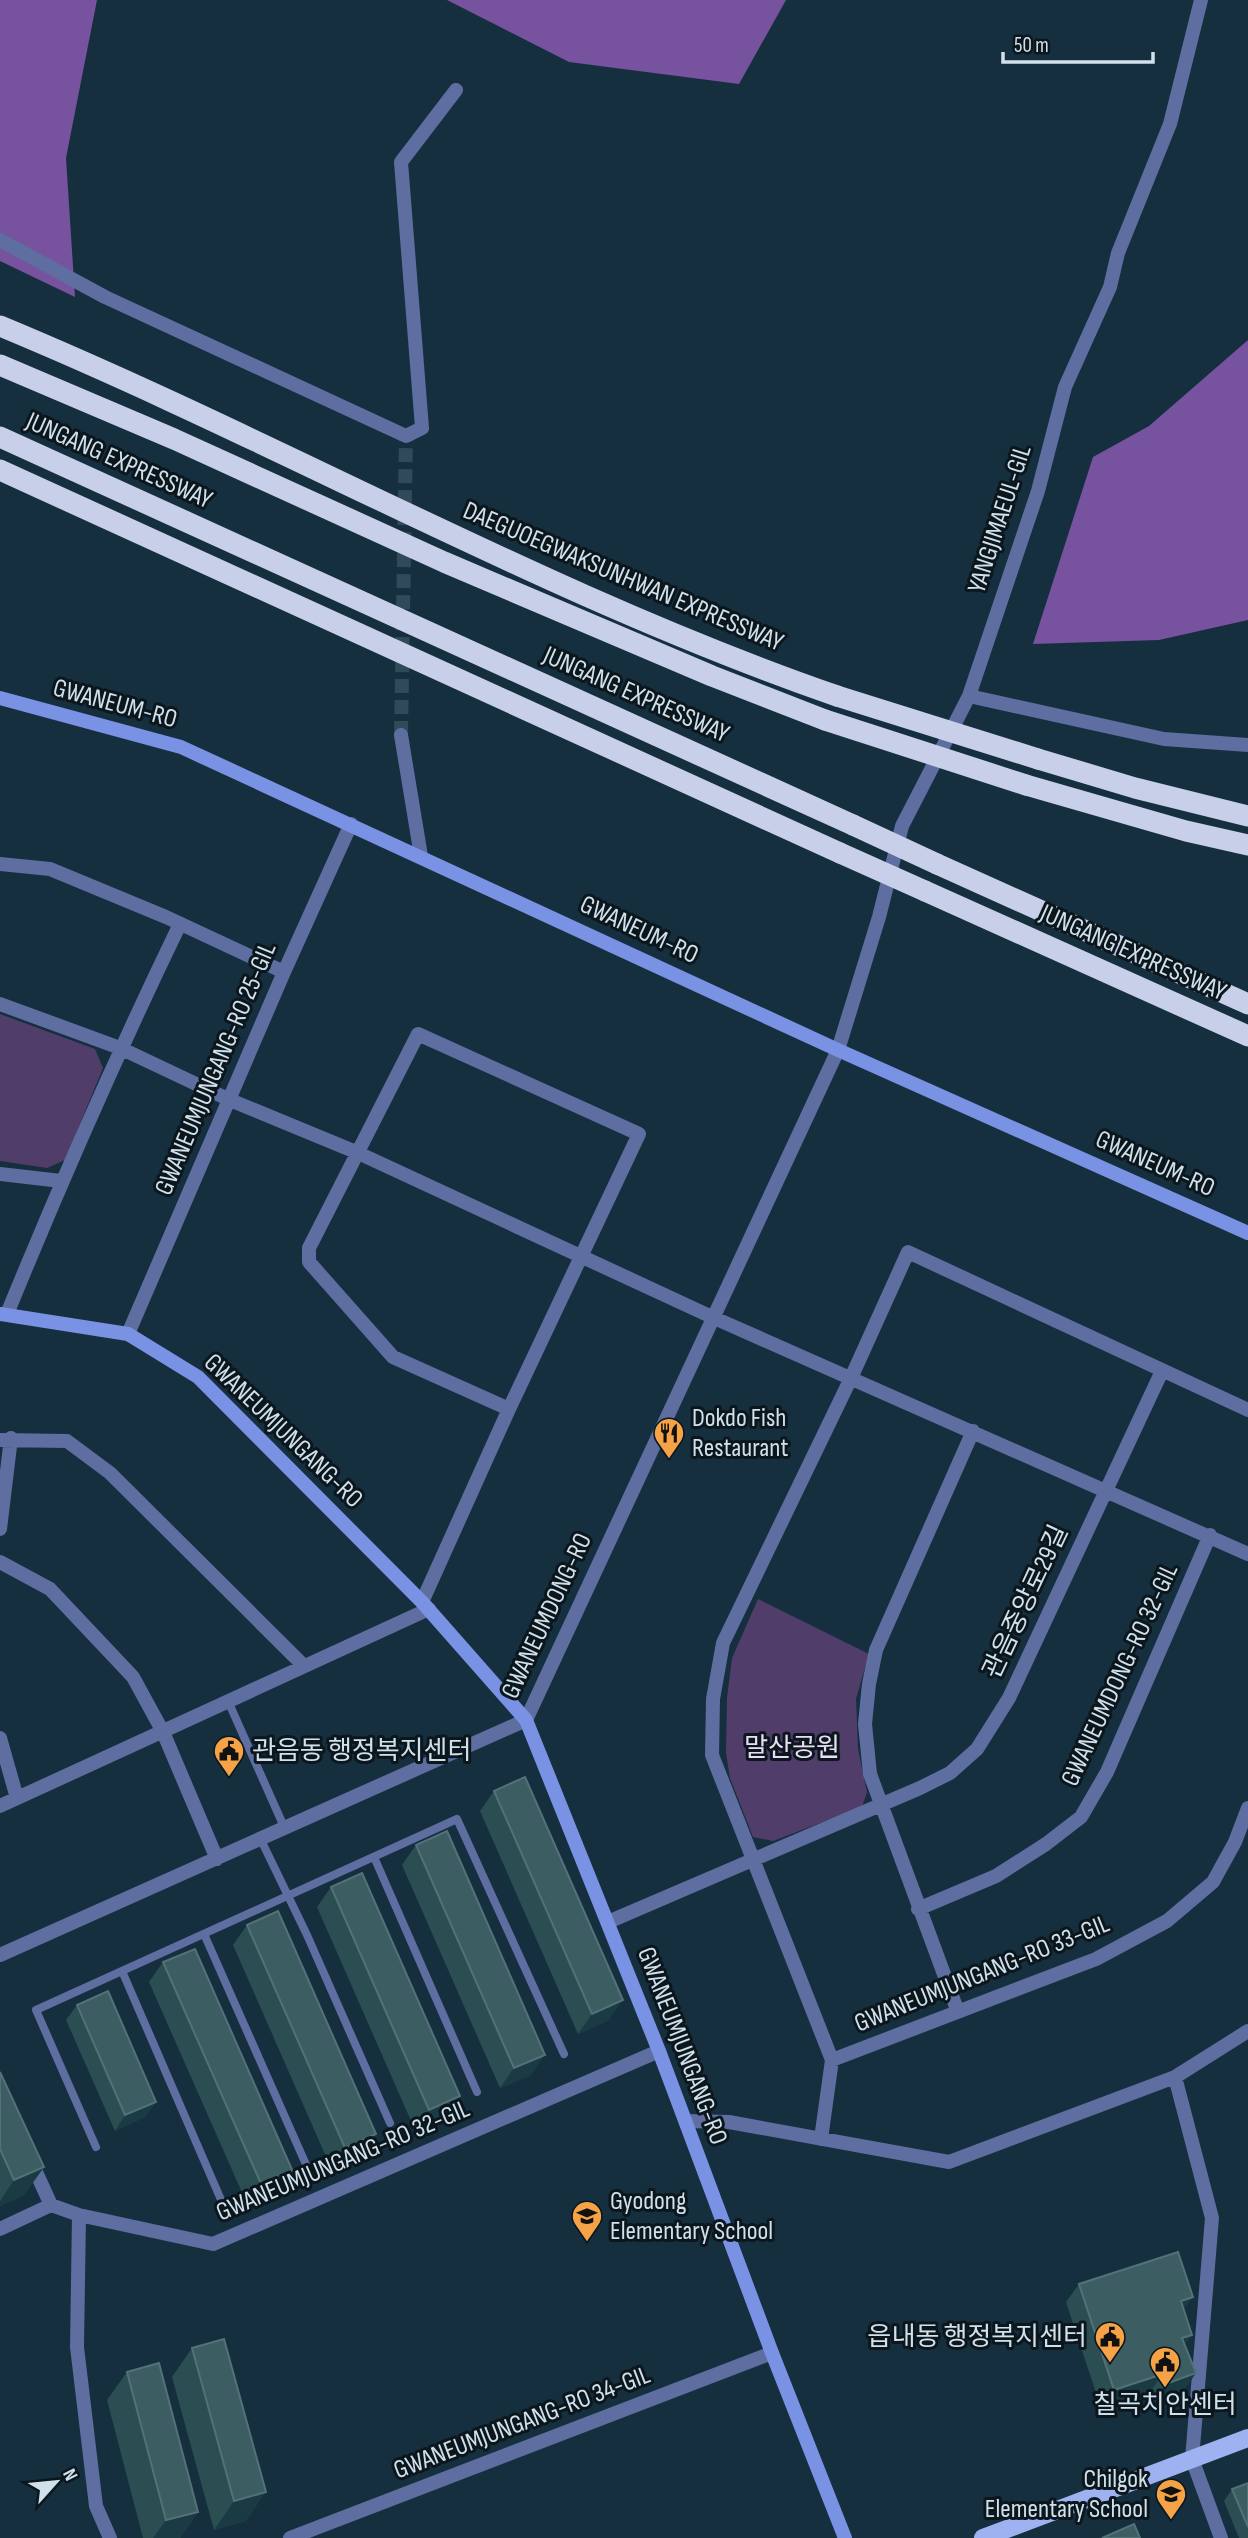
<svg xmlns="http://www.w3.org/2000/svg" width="1248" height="2538" font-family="'Sofia Sans Condensed','Noto Sans KR',sans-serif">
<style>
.green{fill:#513d69}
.forest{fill:#77529f}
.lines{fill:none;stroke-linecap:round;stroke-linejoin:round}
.street-tunnel{stroke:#314a59;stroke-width:14;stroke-dasharray:14 7;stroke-linecap:butt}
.lane{stroke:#5e6ea1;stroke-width:8}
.street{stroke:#5e6ea1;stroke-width:14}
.secondary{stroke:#7a92e4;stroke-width:14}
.primary{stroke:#9eb2f1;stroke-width:18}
.highway{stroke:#c7cfe9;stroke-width:21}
.highway-bridge{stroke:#c7cfe9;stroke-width:21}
.wall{fill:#2a4e52}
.shaded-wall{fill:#1a3b43}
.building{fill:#3c5e62;stroke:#537278;stroke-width:2}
.labels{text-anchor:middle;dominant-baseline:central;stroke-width:6;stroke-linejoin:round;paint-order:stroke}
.street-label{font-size:26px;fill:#d1e1eb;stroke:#0b161d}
.poi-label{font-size:26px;fill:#d1e1eb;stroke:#0b161d;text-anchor:start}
.park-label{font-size:26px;fill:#e7def4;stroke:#0b161d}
</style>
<rect width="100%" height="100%" fill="#152f3f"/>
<path class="green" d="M0,1014L95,1049L103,1068L65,1160L47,1168L0,1161Z
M758,1599L869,1654L856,1699L858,1749L867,1792L862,1807L773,1841L753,1837L730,1778L726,1753L727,1698L732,1658Z"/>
<path class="forest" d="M0,0H97L66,158L75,297L0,261Z
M447,0H786L739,84L569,62Z
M1248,340V620L1159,640L1033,644L1093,457L1149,426Z"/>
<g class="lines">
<path class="street-tunnel" d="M401,735L406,436"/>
<path class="lane" d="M228,1701L285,1829
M261,1840L307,1935L390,2123
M374,1857L477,2092
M204,1934L308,2169
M122,1971L222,2202
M96,2147L36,2010L457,1819L564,2054"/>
<path class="street" d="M0,240L105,297L406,436L422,428L401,162L456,90
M969,696L1164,739L1248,745
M401,735L421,856
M0,864L50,869L166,917L284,972
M0,1004L120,1048L230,1100L356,1152L712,1317L1248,1554
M0,1174L61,1181
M7,1314C61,1182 118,1052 180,924
M128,1334L284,972L351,824
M0,1440L67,1441L110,1473L303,1665
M0,1529L11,1438
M0,1562L50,1589L133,1677L163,1732L217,1859
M422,1602L509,1409L639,1134L418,1034L309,1248V1262L393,1357L509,1409
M0,1738L17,1798
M0,1806L429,1609
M918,1909L996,1876L1046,1844L1081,1817L1107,1772L1210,1535
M608,1922L920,1788L950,1773L977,1749L1009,1698L1162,1371
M0,1955L526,1720L838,1050L879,917L902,826L969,696L1038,491L1065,387L1110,287L1118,253L1170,124L1201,0
M958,2012L870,1774L865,1724L869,1684L876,1650L973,1431
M832,2060L1096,1959L1167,1921L1213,1882L1235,1842L1248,1808
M1175,2077L1212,2218L1192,2459L1221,2538
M686,2121L729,2122L949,2162L1175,2077L1248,2031
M821,2139L832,2060L712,1755L713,1699L723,1643L851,1378L908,1252L1248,1410
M30,2159L51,2205
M79,2215L77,2347L96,2506L110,2538
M0,2229L51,2205L79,2215L213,2244L659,2051
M290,2538L772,2353"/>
<path class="secondary" d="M0,698L181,747L838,1050L1248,1233
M0,1314L128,1334L198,1377L422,1602L526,1720L659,2051L772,2353L845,2538"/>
<path class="primary" d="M983,2538L1248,2438"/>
<path class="highway" d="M0,326C282,443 548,596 837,696
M0,365L174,439L444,562L712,676L825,720
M0,437L853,825
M0,470L840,853
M1038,759L1135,788L1248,816
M1026,785L1186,831L1248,845
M937,864L1248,1004
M925,891L1248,1036"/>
<path class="highway-bridge" d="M837,696L1038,759
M825,720L1026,785
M853,825L937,864
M840,853L925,891"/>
</g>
<path class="wall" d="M494,1791L609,2020L578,2034L480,1811Z
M416,1845L531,2075L500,2088L402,1865Z
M331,1887L446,2116L415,2130L317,1907Z
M247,1925L362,2154L331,2168L233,1945Z
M163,1962L293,2172L279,2192L248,2206L149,1982Z
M77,2005L156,2102L145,2117L115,2131L66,2020Z
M0,2072L44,2167L24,2195L0,2206Z
M1079,2284L1184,2310L1185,2345L1183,2392L1154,2402L1150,2392L1101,2408L1066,2302Z
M192,2348L246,2521L214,2530L172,2377Z
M127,2372L198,2512L180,2538H143L107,2400Z
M1248,2483V2538H1239L1224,2501L1232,2489Z"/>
<path class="shaded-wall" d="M623,2000L609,2020L578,2034L592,2014Z
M545,2055L531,2075L500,2088L514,2068Z
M460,2096L446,2116L415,2130L429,2110Z
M156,2102L145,2117L115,2131L125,2115Z
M376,2134L362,2154L331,2168L345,2148Z
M44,2167L24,2195L0,2206V2201L14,2180Z
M293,2172L279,2192L248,2206L262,2186Z
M1193,2297L1180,2315L1181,2301Z
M1192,2335L1179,2353L1182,2338Z
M1196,2373L1183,2392L1154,2402L1166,2384Z
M1163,2374L1150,2392L1101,2408L1114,2390Z
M266,2492L246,2521L214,2530L234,2501Z
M198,2512L180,2538H153L166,2520Z"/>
<path class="building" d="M525,1777L623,2000L592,2014L494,1791Z
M447,1831L545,2055L514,2068L416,1845Z
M362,1873L460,2096L429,2110L331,1887Z
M278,1911L376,2134L345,2148L247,1925Z
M195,1949L293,2172L262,2186L163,1962Z
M108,1991L156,2102L125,2115L77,2005Z
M0,2072L44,2167L14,2180L0,2149Z
M1178,2252L1193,2297L1181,2301L1192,2335L1182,2338L1196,2373L1166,2384L1163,2374L1114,2390L1079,2284Z
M224,2339L266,2492L234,2501L192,2348Z
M159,2363L198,2512L166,2520L127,2372Z
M1248,2483V2527L1232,2489Z
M1134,2524L1140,2538H1102Z"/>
<defs>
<g id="restaurant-pin" transform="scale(1.575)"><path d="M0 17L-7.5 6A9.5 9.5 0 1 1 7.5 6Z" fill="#f5a346" stroke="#0b161d"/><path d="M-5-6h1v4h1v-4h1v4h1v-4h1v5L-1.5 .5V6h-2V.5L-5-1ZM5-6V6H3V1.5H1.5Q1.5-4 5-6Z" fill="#111"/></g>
<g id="civic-pin" transform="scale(1.575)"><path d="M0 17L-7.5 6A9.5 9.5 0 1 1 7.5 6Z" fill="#f5a346" stroke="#0b161d"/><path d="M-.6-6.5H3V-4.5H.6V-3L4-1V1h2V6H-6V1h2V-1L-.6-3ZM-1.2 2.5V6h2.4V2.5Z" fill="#111"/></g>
<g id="school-pin" transform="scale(1.575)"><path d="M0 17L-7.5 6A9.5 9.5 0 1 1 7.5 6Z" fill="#f5a346" stroke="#0b161d"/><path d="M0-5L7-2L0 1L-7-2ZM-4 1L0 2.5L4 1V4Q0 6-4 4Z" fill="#111"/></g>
</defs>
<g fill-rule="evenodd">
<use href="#restaurant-pin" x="669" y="1433"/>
<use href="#civic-pin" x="229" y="1751"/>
<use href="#school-pin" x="587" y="2216"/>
<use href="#civic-pin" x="1110" y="2337"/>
<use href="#civic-pin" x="1165" y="2362"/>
<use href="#school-pin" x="1171" y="2494"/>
</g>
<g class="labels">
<g class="street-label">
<text transform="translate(119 461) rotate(24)">JUNGANG EXPRESSWAY</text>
<text transform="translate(1000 519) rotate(-72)">YANGJIMAEUL-GIL</text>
<text transform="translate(623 577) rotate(23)">DAEGUOEGWAKSUNHWAN EXPRESSWAY</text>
<text transform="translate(636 695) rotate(24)">JUNGANG EXPRESSWAY</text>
<text transform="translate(115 704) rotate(15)">GWANEUM-RO</text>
<text transform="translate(639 930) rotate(25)">GWANEUM-RO</text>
<text transform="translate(1133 953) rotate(24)">JUNGANG EXPRESSWAY</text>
<text transform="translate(216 1069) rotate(-67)">GWANEUMJUNGANG-RO 25-GIL</text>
<text transform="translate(1155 1164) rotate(24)">GWANEUM-RO</text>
<text transform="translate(283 1431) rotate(44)">GWANEUMJUNGANG-RO</text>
<text transform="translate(1026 1602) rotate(-65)">관음중앙로29길</text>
<text transform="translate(547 1616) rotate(-65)">GWANEUMDONG-RO</text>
<text transform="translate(1120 1675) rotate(-65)">GWANEUMDONG-RO 32-GIL</text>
<text transform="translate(982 1974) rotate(-22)">GWANEUMJUNGANG-RO 33-GIL</text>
<text transform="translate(682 2046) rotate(69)">GWANEUMJUNGANG-RO</text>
<text transform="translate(343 2161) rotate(-23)">GWANEUMJUNGANG-RO 32-GIL</text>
<text transform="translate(522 2423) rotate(-21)">GWANEUMJUNGANG-RO 34-GIL</text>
</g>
<g class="poi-label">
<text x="692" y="1418">Dokdo Fish<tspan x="692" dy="30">Restaurant</tspan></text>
<text x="252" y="1751">관음동 행정복지센터</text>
<text x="610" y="2201">Gyodong<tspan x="610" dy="30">Elementary School</tspan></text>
<text x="1087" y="2337" text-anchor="end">읍내동 행정복지센터</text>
<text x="1165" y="2405" text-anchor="middle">칠곡치안센터</text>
<text x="1148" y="2479" text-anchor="end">Chilgok<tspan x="1148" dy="30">Elementary School</tspan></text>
</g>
<g class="park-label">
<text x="792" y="1748">말산공원</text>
</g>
</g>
<g transform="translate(56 2482) rotate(63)" stroke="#0b161d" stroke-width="5" paint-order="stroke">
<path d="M0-5L12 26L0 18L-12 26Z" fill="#d1e1eb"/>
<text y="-10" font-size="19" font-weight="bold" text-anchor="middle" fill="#d1e1eb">N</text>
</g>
<path d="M1003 52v10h150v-10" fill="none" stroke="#d1e1eb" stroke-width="3.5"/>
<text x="1014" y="52" font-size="21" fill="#d1e1eb" stroke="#0b161d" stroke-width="5" paint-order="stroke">50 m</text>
</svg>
